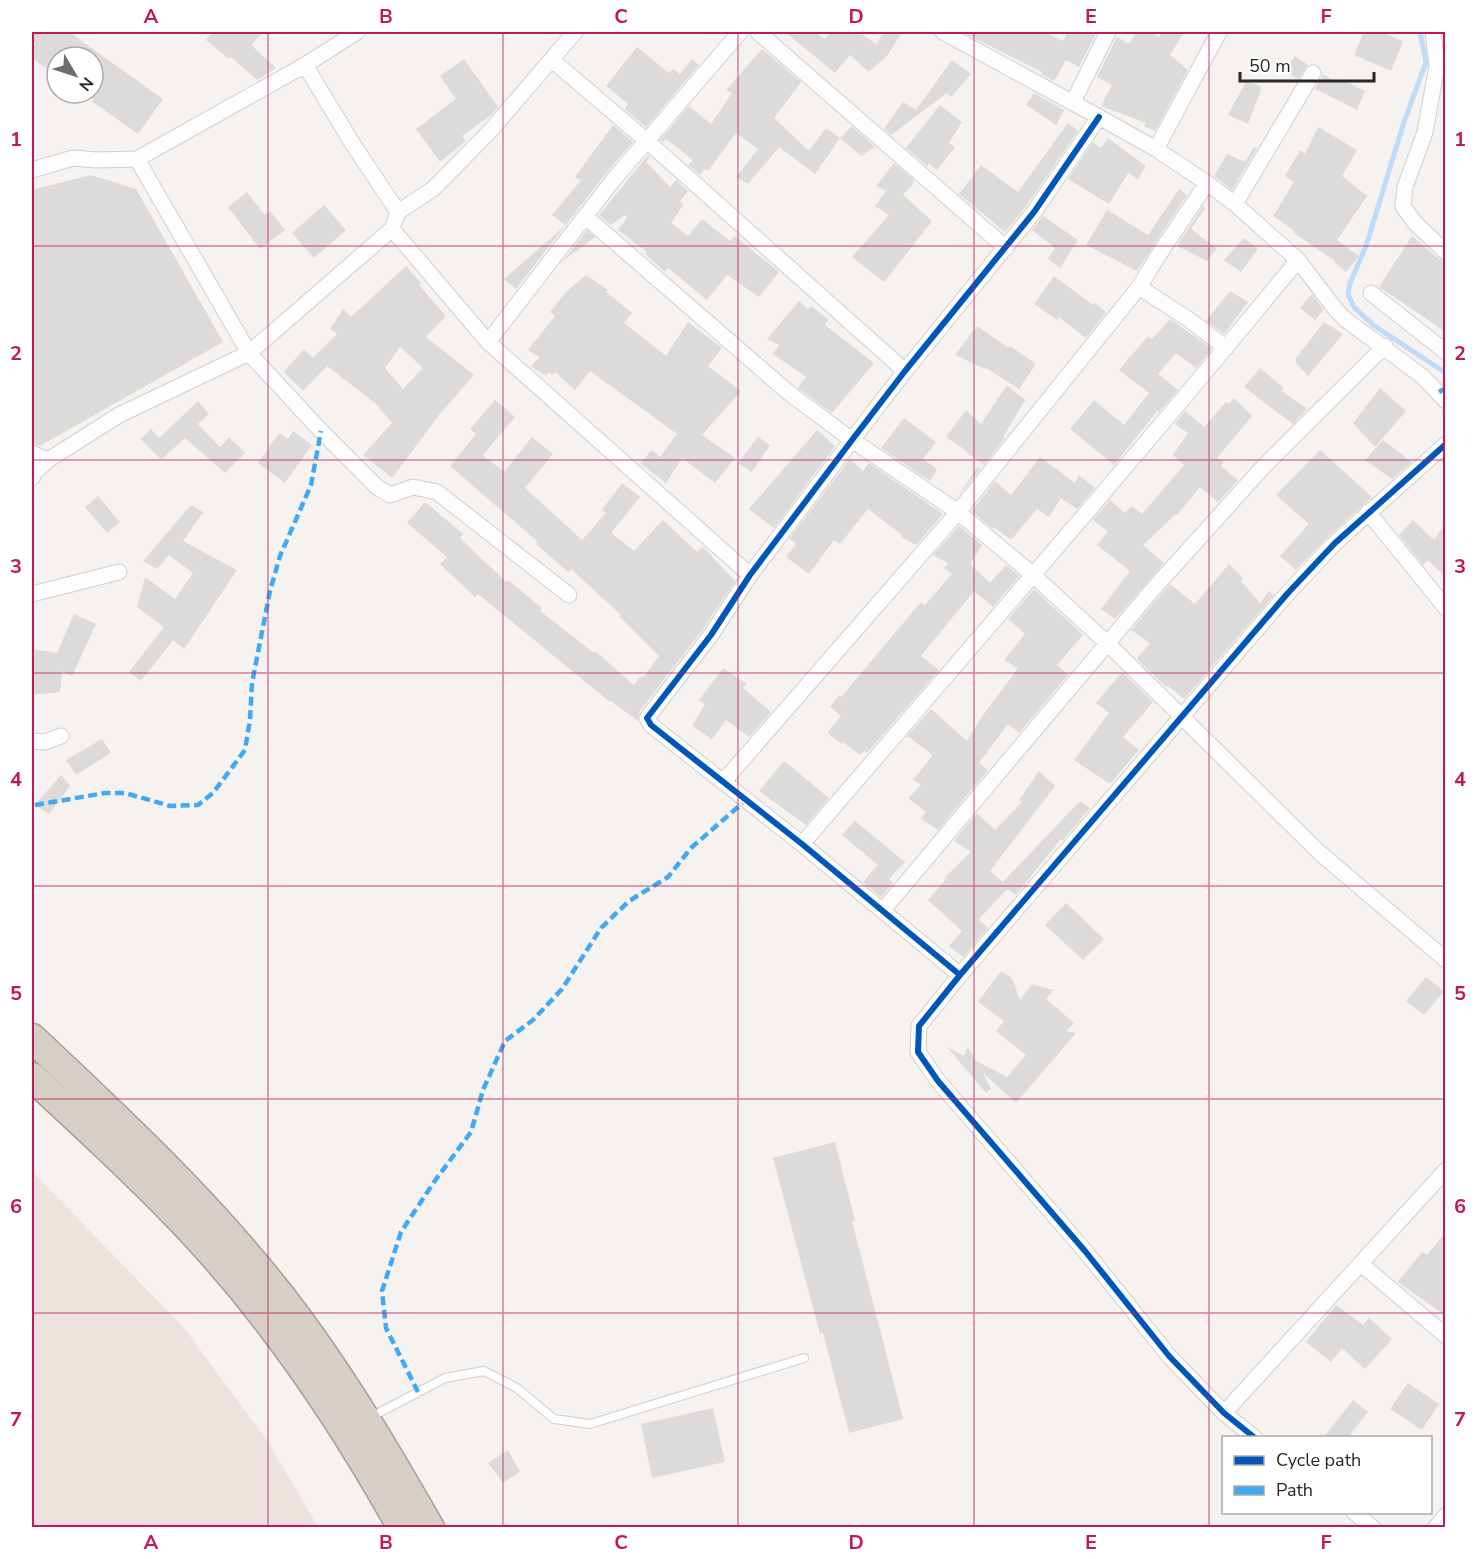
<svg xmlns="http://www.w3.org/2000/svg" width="1477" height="1559" font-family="'Nunito Sans',sans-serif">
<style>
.built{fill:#ece3df}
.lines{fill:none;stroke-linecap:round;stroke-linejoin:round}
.stream{stroke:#bcdcfa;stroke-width:5}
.building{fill:#dddbd9;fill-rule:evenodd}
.lane-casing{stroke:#d1cfcd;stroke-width:10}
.street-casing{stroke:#d1cfcd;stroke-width:17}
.highway-casing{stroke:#a69f95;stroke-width:31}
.lane{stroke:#fefdfd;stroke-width:8}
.street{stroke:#fefdfd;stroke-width:15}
.highway{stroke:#d5cfc6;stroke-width:28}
.quiet{stroke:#3fa9f5;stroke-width:4.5;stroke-dasharray:9 4.5;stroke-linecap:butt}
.cycleway-casing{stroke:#fff;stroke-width:10}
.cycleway{stroke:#0057b8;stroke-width:6}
.grid{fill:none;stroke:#c2185b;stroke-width:1.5;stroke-opacity:0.55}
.neatline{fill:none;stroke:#c2185b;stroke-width:2}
.grid-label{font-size:20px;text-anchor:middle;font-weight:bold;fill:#c2185b}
</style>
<rect width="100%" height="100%" fill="#f5f2f0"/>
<path class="built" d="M32,1171L185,1329L270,1445L318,1527H32Z"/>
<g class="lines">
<path class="stream" d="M1420,32L1426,62L1404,122L1366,246L1350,283L1348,294L1354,307L1373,325L1446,373"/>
</g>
<path class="building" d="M32,32H69L163,99L138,134L93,102V57H57V76L32,58Z
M213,32H263L251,45L276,68L257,80L231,57L229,59L206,40Z
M785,32H815L825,39L831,32H859L876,44L884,32H902L887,56L869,72L850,55L835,73Z
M962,32H1044L1063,41L1068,32H1097L1079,67L1066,60L1054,81L1041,74L1042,72Z
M1137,32H1150L1159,37L1162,32H1184L1170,55L1188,70L1155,131L1144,126L1146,123L1101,106L1112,85L1097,77L1117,37L1129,44Z
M1364,32H1380L1403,41L1391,71L1354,55Z
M637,47L669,73L673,69L680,74L692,59L699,65L646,127L625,109L628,104L606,86Z
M762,49L801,82L774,118L809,151L826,128L840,138L815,174L779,147L748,184L736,177L758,149L736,133L708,171L705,169L700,175L688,165L693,160L666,139L663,142L660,140L689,106L711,124L732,93L726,90Z
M1295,56L1308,65L1298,79L1284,71Z
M464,59L498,107L491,115L462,136L466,141L440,162L416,129L456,99L440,76Z
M952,60L971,74L951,97L947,93L891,135L884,129L903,102L916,110Z
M1323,74L1336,82L1338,78L1365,91L1357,110L1315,89Z
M1246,81L1262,87L1248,124L1228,115Z
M1034,93L1064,110L1056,125L1026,105Z
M940,105L962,122L949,143L955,147L937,170L929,164L927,166L906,148Z
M1068,123L1078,131L1026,206L1005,232L959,194L981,165L1018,192Z
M613,125L633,142L606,173L516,289L504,279L566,225L552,215L581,180L575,177Z
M852,126L875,147L861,156L840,138Z
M1318,127L1357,150L1342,176L1367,196L1337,240L1359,256L1346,272L1334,262L1335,261L1294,233L1295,231L1273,216L1294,182L1285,176L1300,150L1305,154Z
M1108,138L1146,166L1138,179L1128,173L1109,204L1068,179L1093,142L1101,148Z
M1254,147L1257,148L1232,190L1214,176L1227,154L1245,162Z
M648,155L650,157L646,162L670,187L676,180L688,191L680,201L684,204L671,223L688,236L702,219L730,241L735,236L779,272L759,297L727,275L707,300L668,268L665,272L645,254L647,252L618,230L627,218L625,215L611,225L599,215Z
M894,163L915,181L903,195L932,221L884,282L852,257L889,215L875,206L886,191L876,186Z
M91,175L136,189L223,342L40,446L32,443V190Z
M1179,189L1187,195L1137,271L1086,245L1107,210L1148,235Z
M247,192L264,214L271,212L285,230L260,249L228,207Z
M324,205L346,230L314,258L292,233Z
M1203,206L1205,208L1191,229L1217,249L1207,261L1177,246Z
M1043,216L1078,240L1060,268L1048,259L1055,248L1032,230Z
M587,230L595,237L563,261Z
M1412,236L1439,259L1446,262V332L1379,287Z
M1244,238L1258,249L1241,272L1224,260Z
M406,266L421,283L419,285L446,316L426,337L474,375L439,415L392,478L363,455L392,423L376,404L327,366L303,391L284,372L304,349L313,358L337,334L330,329L343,309L351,317ZM400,347L423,368L403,389L385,368Z
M586,275L608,290L606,292L632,313L624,323L666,356L688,322L722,348L708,366L741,391L702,435L735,458L715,483L682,458L666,483L640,463L652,450L660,457L677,434L590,371L575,390L555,372L552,375L549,372L546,376L531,366L540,357L528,350L555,316L550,312L566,292Z
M1054,276L1093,305L1095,303L1106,312L1086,338L1059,317L1057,320L1034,304Z
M1230,291L1248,302L1224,334L1206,321Z
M1312,294L1324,310L1315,320L1300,308Z
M799,301L808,309L811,306L829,320L825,325L874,363L832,413L798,388L806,377L773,354L779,345L767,339Z
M1170,319L1212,349L1196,368L1176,353L1158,374L1178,390L1159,412L1157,411L1114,465L1070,429L1094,400L1124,425L1149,393L1119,370L1148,336L1152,339Z
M1324,322L1343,334L1308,376L1296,363V358Z
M977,326L1009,348L1010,346L1036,364L1019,389L986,368L985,369L955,355Z
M1260,368L1284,388L1282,391L1307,409L1293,424L1244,387Z
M1007,385L1025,400L1003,437L1005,438L984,465L966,452L967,451L946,437L966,410L981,424Z
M1380,388L1406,411L1375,447L1353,423Z
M1234,398L1252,416L1217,458L1224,462L1221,466L1238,480L1218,502L1200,487L1177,515L1176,514L1143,545L1164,563L1115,619L1101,609L1130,571L1097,545L1108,531L1093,520L1110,500L1125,513L1132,506L1142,514L1184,465L1173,455L1188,433L1175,424L1185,411L1204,427L1226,402L1228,404Z
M495,400L515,417L483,455L504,472L532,437L553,454L525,488L582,540L606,513L602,510L622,483L640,497L611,533L634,551L663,520L697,552L703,547L735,581L703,629L639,712L638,721L611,701L610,702L478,594L475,597L440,564L447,557L407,523L425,502L463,534L460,538L506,582L508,580L542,608L540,611L594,653L595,651L634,685L641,676L643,678L659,656L619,616L621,615L571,569L568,572L536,544L538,542L450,466L476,434L470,429Z
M198,401L209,414L198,424L220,447L229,437L245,453L225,473L185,438L161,460L141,439L151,429L159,438Z
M904,418L936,442L923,459L937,469L930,481L881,448Z
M817,430L835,446L774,528L749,509Z
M293,431L312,445L285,483L258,463L279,433L288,439Z
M758,437L770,445L752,472L738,463Z
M1383,440L1412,462L1392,479L1365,460Z
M1320,450L1372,497L1329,536L1296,570L1280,556L1309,524L1276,495Z
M1040,457L1075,483L1079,475L1095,488L1077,509L1061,498L1049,517L1037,509L1011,540L994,527L993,529L972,511L995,481L1011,495Z
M850,459L863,471L869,463L943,514L916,545L901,537L902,535L868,509L840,544L834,540L809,574L786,557L796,544L789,539Z
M978,466L980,469L956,499Z
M98,496L120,522L107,533L85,507Z
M191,505L203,512L183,541L237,570L184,649L173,640L141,681L129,672L164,627L137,607L145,577L175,599L193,573L169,555L157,569L143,561Z
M1413,520L1434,540L1446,522V577L1428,560L1423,565L1399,535Z
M959,526L982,545L970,564L990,583L1006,565L1019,576L993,607L974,591L921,656L939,670L867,753L864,751L860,755L843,742L842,744L827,733L841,716L830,707L839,695L841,697L921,602L925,605L952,574L944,568L948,563L933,555Z
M1229,564L1243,578L1241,581L1260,603L1269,591L1274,595L1184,699L1168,686L1166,687L1137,659L1150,643L1131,630L1170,584L1195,604Z
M1034,589L1083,635L1057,665L1068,675L1019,733L1008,724L979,763L988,770L938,830L921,819L926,812L908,798L921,785L913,780L933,755L907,736L931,709L967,741L981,718L1018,668L1004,660L1025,634L1008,619Z
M74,614L96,624L72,676L62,671L60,692L32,695V649L57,653Z
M723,668L747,684L743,688L771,712L749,737L726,720L712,739L692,726L705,704L699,700Z
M1121,673L1124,674L1153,702L1123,737L1139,750L1110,784L1074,760L1109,713L1096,703Z
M102,739L111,753L76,775L66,760Z
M784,761L829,798L806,825L759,791Z
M1039,771L1055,786L990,871L1003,882L1080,801L1090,808L1062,841L1061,839L1016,895L1007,889L980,918L979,920L988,928L963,957L949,946L962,931L928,900L947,878L945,877L971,852L954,841L977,813L995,830L1022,802L1019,800Z
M61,775L70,786L49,814L35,805Z
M855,821L905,862L889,879L893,883L881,897L863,882L878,865L842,835Z
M1066,903L1104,939L1083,960L1045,925Z
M1001,971L1012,978L1020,1000L1032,984L1053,990L1046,999L1074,1023L1066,1031L1076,1033L1016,1103L983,1073L991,1089L986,1093L947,1047L964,1056L968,1047L976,1061L1007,1077L1026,1055L996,1031L1004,1021L978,1002Z
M1426,977L1444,991L1424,1015L1406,1001Z
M835,1142L855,1221H852L903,1419L849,1433L823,1333L820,1334L773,1158Z
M1446,1232V1316L1398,1282L1422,1252L1427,1255Z
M1336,1305L1363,1325L1369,1318L1392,1339L1365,1369L1342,1348L1331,1362L1306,1342Z
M1408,1383L1439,1404L1422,1430L1390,1409Z
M1353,1400L1368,1412L1348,1437H1324Z
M713,1408L725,1462L652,1478L641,1424Z
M508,1450L520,1472L503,1483L488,1463Z"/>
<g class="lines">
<g class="lane-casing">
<path id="lane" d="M371,1417L445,1378L484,1371L517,1388L554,1419L590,1424L804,1358"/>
</g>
<g class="street-casing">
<path id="street" d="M758,32L1006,248
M943,32L1099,117L1156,149L1207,183L1235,204L1298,260L1336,310L1346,320L1422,376L1446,401
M1433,32L1437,66L1425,132L1405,187L1403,206L1415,223L1446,252
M552,60L647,141L905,371
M305,65L354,146L398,212
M1073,102L1108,32
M1156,149L1219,32
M137,159L249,353L321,431L377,487L390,495L413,487L437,492L569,595
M32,170L73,158L96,160L137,159L305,65L357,32
M1207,183L1158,256L1139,287L1191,321L1226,348
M1235,204L1313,73
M586,217L789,393L852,440L958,512L1032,574L1108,644L1320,853L1446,960
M392,229L488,342L750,575
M1371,293L1446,352
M488,342L614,179L740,32
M32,453L48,460
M32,478L34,473L48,460L119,415L249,353L392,229L398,212L433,189L491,130L575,32
M1368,512L1446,608
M32,594L119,572
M32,741L45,742L61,736
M723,782L958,512L1139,287
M802,844C968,650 1136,458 1298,260
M883,910L1154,588L1265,465L1385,346
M960,975L802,844L651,725L647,718L711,635L750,575L852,440L905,371L1034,212L1099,117
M1361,1264L1446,1336
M1224,1413L1446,1170
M1255,1438L1224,1413L1169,1356L1085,1251L938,1081L918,1052L919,1026L960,975L1287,594L1335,543L1446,444
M1354,1512L1373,1528
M1435,1528L1446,1515"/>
</g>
<g class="highway-casing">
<path id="highway" d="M32,1038C115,1116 200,1195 272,1285C332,1360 382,1444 430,1528
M32,1077C83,1124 134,1171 183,1222C270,1313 341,1418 402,1528"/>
</g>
<use href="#lane" class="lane"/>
<use href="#street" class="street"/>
<use href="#highway" class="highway"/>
<path class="quiet" d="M1439,392L1446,388
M35,805L105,793H125L170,806L198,805L213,793L245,750L250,720L252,683L270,591L280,556L311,485L321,431
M418,1392L386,1328L382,1291L401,1232L434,1182L471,1132L483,1090L505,1041L533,1020L562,989L601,928L629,901L668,877L691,848L746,800"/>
<g class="cycleway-casing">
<path id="cycleway" d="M960,975L802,844L651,725L647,718L711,635L750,575L852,440L905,371L1034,212L1099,117
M1255,1438L1224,1413L1169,1356L1085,1251L938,1081L918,1052L919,1026L960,975L1287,594L1335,543L1446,444"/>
</g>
<use href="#cycleway" class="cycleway"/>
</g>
<path class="grid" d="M268,32V1528M503,32V1528M738,32V1528M974,32V1528M1209,32V1528M32,246H1446M32,460H1446M32,673H1446M32,886H1446M32,1099H1446M32,1313H1446"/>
<rect width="1477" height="1559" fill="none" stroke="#ffffff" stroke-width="66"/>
<rect x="1222" y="1436" width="210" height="78" fill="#ffffff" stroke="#a9a9a8" stroke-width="1.5"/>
<rect x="1234" y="1456" width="30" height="9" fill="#0057b8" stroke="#a9a9a8" stroke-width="1.5"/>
<text x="1276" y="1466" font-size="18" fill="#292725">Cycle path</text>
<rect x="1234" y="1486" width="30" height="9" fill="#3fa9f5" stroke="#a9a9a8" stroke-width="1.5"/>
<text x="1276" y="1496" font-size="18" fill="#292725">Path</text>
<g transform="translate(75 75) rotate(129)"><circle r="28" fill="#ffffff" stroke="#a9a9a8" stroke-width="1.5"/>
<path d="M0-4.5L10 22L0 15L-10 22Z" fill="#706e6c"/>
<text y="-9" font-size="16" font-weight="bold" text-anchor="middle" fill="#292725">N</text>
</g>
<path d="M1240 72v9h134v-9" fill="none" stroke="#292725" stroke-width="3"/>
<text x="1249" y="72" font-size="18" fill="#292725" stroke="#ffffff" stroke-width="4.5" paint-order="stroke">50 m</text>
<rect x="33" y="33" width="1411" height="1493" class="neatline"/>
<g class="grid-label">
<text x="151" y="23">A</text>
<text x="386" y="23">B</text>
<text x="621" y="23">C</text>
<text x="856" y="23">D</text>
<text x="1091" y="23">E</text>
<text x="1326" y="23">F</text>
<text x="16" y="146">1</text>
<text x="1460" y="146">1</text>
<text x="16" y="360">2</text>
<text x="1460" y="360">2</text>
<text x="16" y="573">3</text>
<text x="1460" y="573">3</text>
<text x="16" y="786">4</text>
<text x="1460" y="786">4</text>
<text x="16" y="1000">5</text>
<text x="1460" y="1000">5</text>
<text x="16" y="1213">6</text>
<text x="1460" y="1213">6</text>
<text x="16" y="1426">7</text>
<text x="1460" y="1426">7</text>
<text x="151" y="1549">A</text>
<text x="386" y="1549">B</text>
<text x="621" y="1549">C</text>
<text x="856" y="1549">D</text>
<text x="1091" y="1549">E</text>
<text x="1326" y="1549">F</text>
</g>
</svg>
